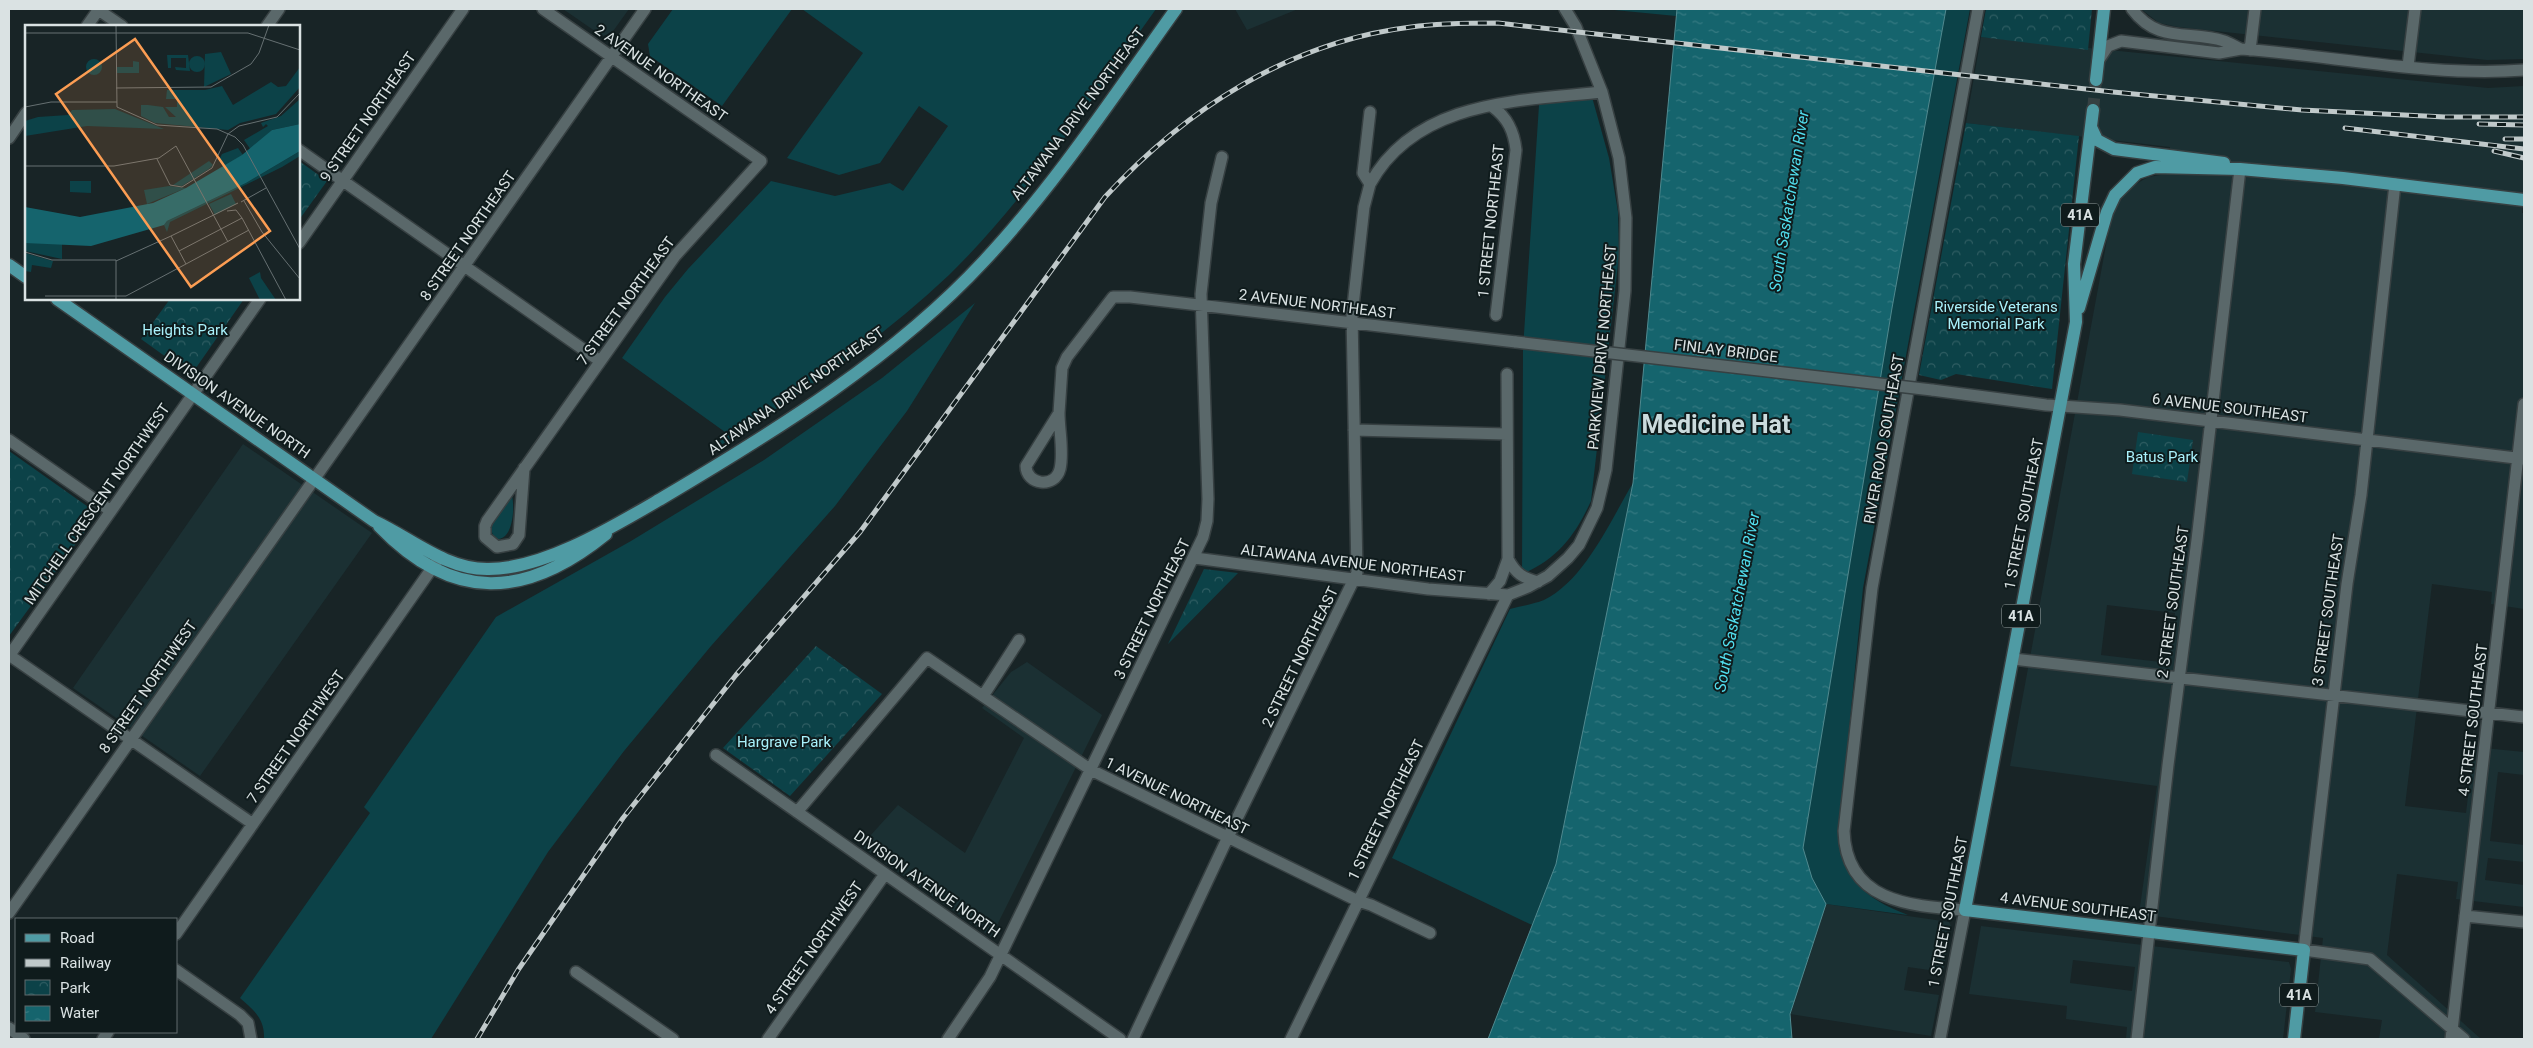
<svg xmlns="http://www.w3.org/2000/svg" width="2533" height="1048" font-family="Roboto,sans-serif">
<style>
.built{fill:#1b3033;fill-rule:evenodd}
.grass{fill:#0c4248}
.park{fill:url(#park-crowns)}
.water{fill:url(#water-ripples);stroke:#508a90}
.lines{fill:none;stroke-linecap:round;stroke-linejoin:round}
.major-tunnel{stroke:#354042;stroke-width:12;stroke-dasharray:12 6;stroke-linecap:butt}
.minor-casing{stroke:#374042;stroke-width:14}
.major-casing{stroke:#374042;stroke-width:15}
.minor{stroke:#5a686a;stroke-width:11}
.major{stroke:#4f9ba4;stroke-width:12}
.rail-casing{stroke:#c0c9ca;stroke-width:5}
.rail{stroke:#0f1b1c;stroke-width:3;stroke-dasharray:9;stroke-linecap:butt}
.minor-bridge-casing{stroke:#374042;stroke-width:14;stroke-linecap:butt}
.minor-bridge{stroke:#5a686a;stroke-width:11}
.labels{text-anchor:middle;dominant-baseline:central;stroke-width:4;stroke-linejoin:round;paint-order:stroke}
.shield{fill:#0f1b1c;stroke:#9da6a7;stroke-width:1}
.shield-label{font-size:14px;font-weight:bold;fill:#dae2e3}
.street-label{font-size:15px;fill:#dae2e3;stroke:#0f1b1c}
.park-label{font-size:15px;fill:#a9f1fb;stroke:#0f1b1c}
.water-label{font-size:16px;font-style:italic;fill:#51deee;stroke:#0f1b1c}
.town-label{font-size:25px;font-weight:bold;fill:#cbdbdd;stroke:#0f1b1c}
.inset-road{fill:none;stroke:#667072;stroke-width:1}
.view{fill:#fc9d53;fill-opacity:0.15;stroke:#fc9d53;stroke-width:2.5}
.inset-edge{fill:none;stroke:#dae2e3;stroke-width:2.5}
</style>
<defs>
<pattern id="park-crowns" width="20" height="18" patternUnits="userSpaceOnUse" patternTransform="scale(1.25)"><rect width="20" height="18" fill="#0c4248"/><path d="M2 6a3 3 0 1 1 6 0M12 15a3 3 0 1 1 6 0" fill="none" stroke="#2f5d62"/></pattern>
<pattern id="water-ripples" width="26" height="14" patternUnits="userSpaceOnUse" patternTransform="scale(1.25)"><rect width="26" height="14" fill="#15646d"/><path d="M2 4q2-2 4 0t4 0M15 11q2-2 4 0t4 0" fill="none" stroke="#367a82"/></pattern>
</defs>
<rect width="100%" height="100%" fill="#182426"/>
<path class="built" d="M563,9H629L611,34L602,36Z
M1235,9H1298L1247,30Z
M2141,9H2524V59L2487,60L2178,27L2159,23Z
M1981,37L2488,88L2524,86V193L2522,213H2524V609L2491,604L2492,592L2432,584L2405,806L2466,813L2474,747L2524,752V775L2498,772L2490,841L2524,845V862L2488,858L2485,880L2524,885V907L2456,899L2458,882L2397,874L2387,955L2481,1039H2379L2382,1020L2315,1012L2323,938L2139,914L2157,786L2010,766L2111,218L2118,200L2131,187L2148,177L2167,174L2170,147L1966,123ZM2107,605L2175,613L2169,663L2101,655Z
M243,444L372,533L200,776L73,688Z
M1027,662L1102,715L991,937L861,846L898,805L965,853L1024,738L982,708L1011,672Z
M1826,904L1949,922L1951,926L1943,972L1908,967L1904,990L1939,995L1931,1036L1790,1014Z
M1981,926L2289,962L2291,969L2283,1039H2126L2127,1027L2066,1019L2067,1006L1969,994ZM2073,960L2135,967L2132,991L2070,983Z"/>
<path class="grass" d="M673,9H792L722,106L650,56L648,44Z
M802,9H1156C1091,99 1029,197 949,275C877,343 795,397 712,451L725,432L622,358L665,297L688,269L771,181L835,196L890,183L903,191L948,126L919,106L880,163L839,175L787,158L863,53Z
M1604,9H1677L1676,16Z
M1946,9H1970L1863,588L1839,831C1842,880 1864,898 1908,915L1826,904L1812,878L1803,848L1892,308Z
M1592,97L1609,158L1618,212L1619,255L1591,501C1576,534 1558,559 1522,574L1523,349L1539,105Z
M975,303L907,411L835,506L711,646L624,751L548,852L431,1039H264C265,1019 254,1010 240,998L370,813L364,807L496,617L631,541L764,460L882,378Z
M1633,483L1556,864L1532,925L1392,858L1510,609C1521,606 1534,604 1544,600C1585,580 1610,521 1633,483Z
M512,496C515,508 513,538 498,539L493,535L490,527Z"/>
<path class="park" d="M1986,9H2092L2088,50L1981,37Z
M1966,123L2079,136L2052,389L1956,374L1941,380L1919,375Z
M299,161L327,181L299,220Z
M170,299H244L191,375L141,339Z
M2138,432L2193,440L2187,482L2132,474Z
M9,451L91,509L95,514L93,520L9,636Z
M1204,569L1238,573L1168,644Z
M816,646L882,694L790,796L723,748Z"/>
<path class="water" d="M1677,9H1946L1892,308L1803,848L1812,878L1826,904L1790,1014L1792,1039H1488L1556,864L1633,483Z"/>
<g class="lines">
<path class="major-tunnel" d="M2093,110L2096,80"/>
<g class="minor-casing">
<path id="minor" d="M97,9L122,26
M2132,9C2158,44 2189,30 2224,41C2230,43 2236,47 2241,49
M87,26L99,9
M267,26L279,9
M2250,50L2255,9
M2098,61L2108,46L2121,41L2219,53L2241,49C2335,56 2430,77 2524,70
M2408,66L2415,9
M1493,107C1508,118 1514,132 1516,150L1496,315
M9,138L26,113
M299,150L600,361
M1370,184C1416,100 1519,101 1602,92
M2395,184L2361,495L2347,584L2304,950L2370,959L2464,1039
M299,243L463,9
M1932,390L2046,405L2120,410L2524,459
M1059,413C1059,430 1064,452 1060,469C1055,489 1026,485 1026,466L1059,413L1062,368L1067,357L1113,297H1130L1516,342
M1354,430L1506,434
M9,440L111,511
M524,468L519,535L513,544L497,547L485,537V526L487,521L675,256L761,161L543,9
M1195,558L1428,589L1508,595L1528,587L1548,576L1568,558L1579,545L1597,508L1606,470L1625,291L1626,218L1619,158L1602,92L1576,27L1565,9
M1508,559C1516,574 1523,578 1538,582
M1489,594L1500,581L1508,559L1507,374
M9,655L253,824
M9,656L260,299
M2013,659L2524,717
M983,696L1019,640
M716,755L1120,1039
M797,812L927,658L1091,770L1358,901L1371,905L1430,933
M9,913L645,9
M2465,916L2524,922
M176,934L437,561
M176,970L240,1015L248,1023L251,1039
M576,972L673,1039
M9,1028L24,1039
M103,1039L108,1032
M768,1039L885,874
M948,1039L990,977L1203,537L1207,521L1208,499L1201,294L1211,203L1222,157
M1133,1039L1228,837L1357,573L1352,315L1364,207L1370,184L1363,173L1370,112
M1291,1039L1508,595
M1940,1039L1965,910C1910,906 1846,902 1844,831L1872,588L1978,9
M2137,1039L2168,765L2197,540L2240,169
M2451,1039L2524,404"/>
</g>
<g class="major-casing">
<path id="major" d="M2096,80L2104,9
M2093,110L2074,264L2076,322L1965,910L2304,950L2294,1039
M2091,127L2097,140L2114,149L2224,163
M9,265L26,277
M57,299L374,521C411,538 445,569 487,569C543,570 616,525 664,497C777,430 894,358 984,261C1056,184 1115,94 1176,9
M2079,308L2107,212L2115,195L2137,173L2155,167L2240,169L2343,178L2524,200
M379,526C453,603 526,599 606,534"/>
</g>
<use href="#minor" class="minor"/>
<use href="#major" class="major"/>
<g class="rail-casing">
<path id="rail" d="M2479,124L2524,125
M2345,128L2524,149
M2505,139H2524
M2494,151L2524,158
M477,1039L518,970L623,818L736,675L860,532L1105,197C1186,109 1289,42 1411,27C1440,23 1469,23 1498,23L2113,92L2302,110L2445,117H2524"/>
</g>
<use href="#rail" class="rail"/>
<g class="minor-bridge-casing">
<path id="minor-bridge" d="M1516,342L1932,390"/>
</g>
<use href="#minor-bridge" class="minor-bridge"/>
</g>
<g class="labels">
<g class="shield">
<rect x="2061" y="203.5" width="38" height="23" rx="4"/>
<rect x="2002" y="604.5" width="38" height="23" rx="4"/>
<rect x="2280" y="983.5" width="38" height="23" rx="4"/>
</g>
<g class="shield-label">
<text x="2080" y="215">41A</text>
<text x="2021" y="616">41A</text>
<text x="2299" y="995">41A</text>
</g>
<g class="street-label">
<text transform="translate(661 73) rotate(35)">2 AVENUE NORTHEAST</text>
<text transform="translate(1078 114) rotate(-53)">ALTAWANA DRIVE NORTHEAST</text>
<text transform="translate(368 117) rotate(-55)">9 STREET NORTHEAST</text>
<text transform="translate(1491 221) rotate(-84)">1 STREET NORTHEAST</text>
<text transform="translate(468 236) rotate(-55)">8 STREET NORTHEAST</text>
<text transform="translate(626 301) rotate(-54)">7 STREET NORTHEAST</text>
<text transform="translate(1317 304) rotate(7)">2 AVENUE NORTHEAST</text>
<text transform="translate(1602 347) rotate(-85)">PARKVIEW DRIVE NORTHEAST</text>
<text transform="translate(1726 351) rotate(7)">FINLAY BRIDGE</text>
<text transform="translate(796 391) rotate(-35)">ALTAWANA DRIVE NORTHEAST</text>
<text transform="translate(237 405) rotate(35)">DIVISION AVENUE NORTH</text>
<text transform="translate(2230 408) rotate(7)">6 AVENUE SOUTHEAST</text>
<text transform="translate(1884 439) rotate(-80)">RIVER ROAD SOUTHEAST</text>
<text transform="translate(97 504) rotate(-55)">MITCHELL CRESCENT NORTHWEST</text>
<text transform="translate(2024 514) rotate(-79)">1 STREET SOUTHEAST</text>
<text transform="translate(1353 563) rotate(7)">ALTAWANA AVENUE NORTHEAST</text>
<text transform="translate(2173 602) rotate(-82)">2 STREET SOUTHEAST</text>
<text transform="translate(1152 609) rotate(-64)">3 STREET NORTHEAST</text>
<text transform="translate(2328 610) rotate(-82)">3 STREET SOUTHEAST</text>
<text transform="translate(1300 657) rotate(-64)">2 STREET NORTHEAST</text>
<text transform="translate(148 687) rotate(-55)">8 STREET NORTHWEST</text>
<text transform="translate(2473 720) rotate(-83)">4 STREET SOUTHEAST</text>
<text transform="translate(296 737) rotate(-55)">7 STREET NORTHWEST</text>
<text transform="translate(1177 796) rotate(26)">1 AVENUE NORTHEAST</text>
<text transform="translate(1386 810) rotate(-64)">1 STREET NORTHEAST</text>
<text transform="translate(927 884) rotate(35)">DIVISION AVENUE NORTH</text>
<text transform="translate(2078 907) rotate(7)">4 AVENUE SOUTHEAST</text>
<text transform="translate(1948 912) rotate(-79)">1 STREET SOUTHEAST</text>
<text transform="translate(814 948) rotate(-55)">4 STREET NORTHWEST</text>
</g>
<g class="park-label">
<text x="1996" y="307">Riverside Veterans<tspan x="1996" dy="17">Memorial Park</tspan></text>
<text x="185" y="330">Heights Park</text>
<text x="2162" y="457">Batus Park</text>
<text x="784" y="742">Hargrave Park</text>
</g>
<g class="water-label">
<text transform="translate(1789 201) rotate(-81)">South Saskatchewan River</text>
<text transform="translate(1737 602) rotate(-79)">South Saskatchewan River</text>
</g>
<g class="town-label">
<text x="1716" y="424">Medicine Hat</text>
</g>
</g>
<g transform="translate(25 25)">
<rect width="275" height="275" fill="#182426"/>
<path d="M164 39a8 8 0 1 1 16 0a8 8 0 1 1-16 0ZM275,42V62L251,89L215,98L203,105L130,98L116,91V80H123L138,82L144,92H151L140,82H152V74H141L142,65H180L197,61L208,80L246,57L253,62L261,61ZM275,74V99L247,105L226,125L219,115L243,101L241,99L238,102L236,98L256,91ZM90,84L139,104L62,101L0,111V96L13,92L43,90L47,85ZM213,123L218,130L198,142L194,135L197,129ZM275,126V131L257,142L145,197L142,207L139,200L142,196L221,158ZM184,136L188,140L184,144L157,161L148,160ZM144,161L161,163L122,179L119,165ZM0,217L37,218V234L0,226ZM0,228L28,236L26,243L7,240L6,247L0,246ZM235,247L236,253L251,275H235L224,253Z" fill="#0c4248"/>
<path d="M196,27L206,49L179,62L180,29ZM142,30H163L165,46L151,45L150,42L161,43V33H146V43H143ZM61 42a8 8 0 1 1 16 0a8 8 0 1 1-16 0ZM108,36L114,37V48H92V42H108ZM45,156H66V168L45,167ZM206,169L211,179L190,190L184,179Z" fill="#0c4248"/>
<path d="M275,99V126L221,158L142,196L139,200L66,221L0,218V182L55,192L128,178L161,163L217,130L247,105Z" fill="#15646d"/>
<path class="inset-road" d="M91,0L92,82L132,100L192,104L210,112L218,120L275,224M0,8H223L275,25M91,63L186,62L226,39L234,28L244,0M0,82L26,77H92M203,109L214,101L252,92L275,68M132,134L145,160L157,162L187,143L203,109M0,141H89L134,133L151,121L203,217M219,176L237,207L275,254M216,177L241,163M202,186L211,185L217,193L261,275M154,226L217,193M0,227L27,235H91V275M91,236L146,211M161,239L224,205M20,271H101L161,239L146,211L213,178"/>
<path class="view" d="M110,14L245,206L166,262L31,69Z"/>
<rect width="275" height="275" class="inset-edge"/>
</g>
<rect width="2533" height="1048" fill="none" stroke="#dae2e3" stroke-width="20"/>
<rect x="15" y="918" width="162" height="115" fill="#0f1b1c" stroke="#606b6c"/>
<rect x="25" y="934" width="25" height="8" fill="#4f9ba4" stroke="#606b6c"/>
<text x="60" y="943" font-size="15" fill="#dae2e3">Road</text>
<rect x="25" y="959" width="25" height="8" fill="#c0c9ca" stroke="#606b6c"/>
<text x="60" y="968" font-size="15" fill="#dae2e3">Railway</text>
<rect x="25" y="980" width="25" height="15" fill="url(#park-crowns)" stroke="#606b6c"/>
<text x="60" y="993" font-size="15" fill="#dae2e3">Park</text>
<rect x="25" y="1006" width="25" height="15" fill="url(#water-ripples)" stroke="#606b6c"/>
<text x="60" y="1018" font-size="15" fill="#dae2e3">Water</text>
</svg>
